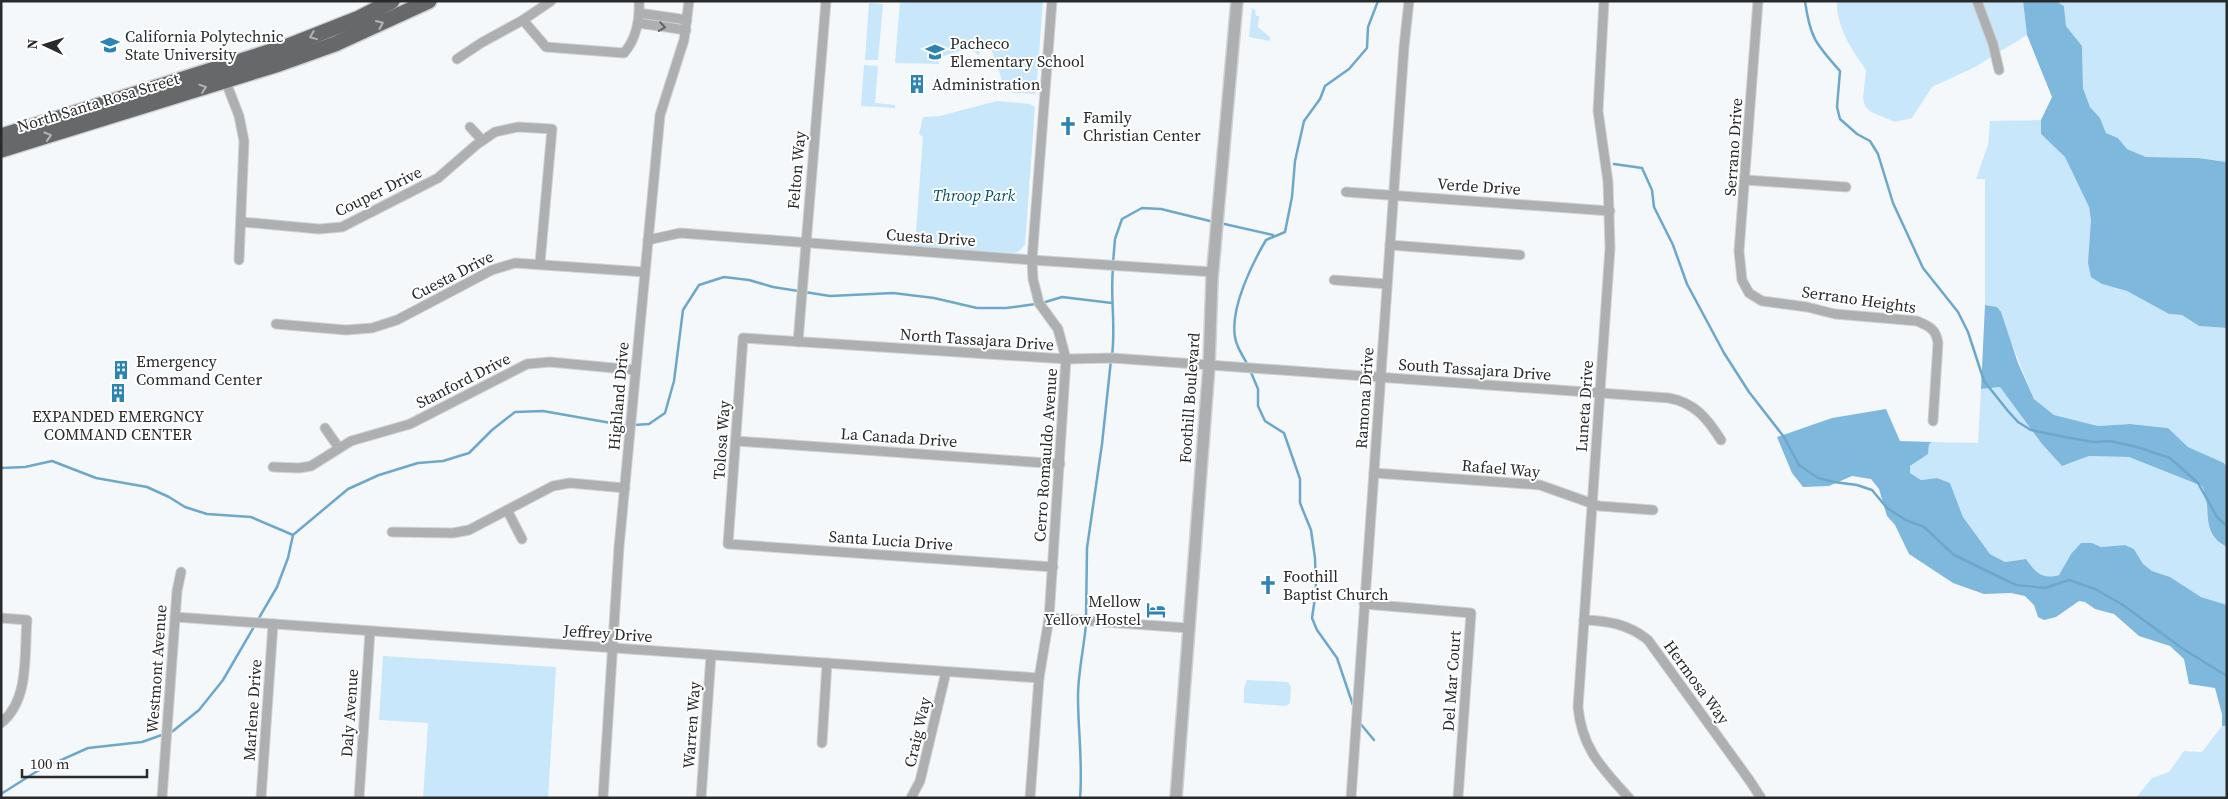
<svg xmlns="http://www.w3.org/2000/svg" width="2228" height="799" font-family="'Source Serif 4',serif">
<style>
.green{fill:#c8e7fb}
.forest{fill:#7eb8dc}
.lines{fill:none;stroke-linecap:round;stroke-linejoin:round}
.stream{stroke:#6da7ca;stroke-width:2.5}
.minor-casing{stroke:#cfd3d5;stroke-width:11}
.tertiary-casing{stroke:#cfd3d5;stroke-width:14}
.trunk-casing{stroke:#cfd3d5;stroke-width:18}
.minor{stroke:#aeafb0;stroke-width:9}
.tertiary{stroke:#aeafb0;stroke-width:11}
.trunk{stroke:#66686a;stroke-width:15}
.oneway{stroke:#b2b4b4}
.oneway2{stroke:#656667}
.labels{text-anchor:middle;stroke-width:4;stroke-linejoin:round;paint-order:stroke}
.poi-label{font-size:16px;fill:#292a2b;stroke:#fff;text-anchor:start}
.street-label{font-size:16px;fill:#292a2b;stroke:#fff}
.park-label{font-size:16px;font-style:italic;fill:#004d70;stroke:#fff}
</style>
<rect width="100%" height="100%" fill="#f4f8fa"/>
<g class="green">
<path d="M900 1H1043L1036 94 1006 92 992 51 981 41 979 56C970 43 951 55 938 58L939 64 895 63Z"/>
<path d="M1837 1H2023L2027 35 1975 67 1932 87 1912 118 1895 122 1871 112 1865 106 1863 98 1866 70C1852 50 1836 27 1837 1Z"/>
<path d="M2056 1H2227V162L2198 158 2146 157 2127 149 2118 138 2106 133 2100 118 2090 107 2083 87 2082 46 2066 26 2064 6Z"/>
<path d="M869 3 883 4 878 60H865Z"/>
<path d="M1252 8 1255 10 1256 16H1259L1258 27 1270 37V41L1249 37Z"/>
<path d="M864 65 878 66 875 103 895 105V108L861 106Z"/>
<path d="M997 101 1030 104 1035 107 1025 245 1018 252 1012 253 915 246 923 137 919 134 923 117 940 116Z"/>
<path d="M2041 120V134L2065 157 2089 207 2102 284 2127 291 2169 314 2182 315 2199 326 2227 328V468L2224 463 2188 447 2168 428 2130 424 2098 426 2054 415 2034 399 1997 307 1985 305V179H1976L1988 145 1990 121Z"/>
<path d="M2000 387 2042 444 2062 466 2089 456 2129 457 2202 486C2203 490 2206 494 2207 497 2213 519 2199 532 2227 547V605L2201 597 2170 577 2152 571 2143 564 2134 549 2125 545 2101 547 2092 543 2071 554 2059 575C2042 580 2035 572 2025 559L2005 562 1990 554 1963 517 1950 483 1937 478 1921 480 1910 473V466L1928 454 1929 444 1932 442 1978 443 1981 389Z"/>
<path d="M383 656 556 667 548 798H423L428 723 379 720Z"/>
<path d="M1247 680 1288 682 1291 687 1290 703 1286 706 1244 703V688Z"/>
<path d="M2222 726H2227V798H2136L2152 778 2169 772 2184 751 2202 752Z"/>
</g>
<g class="forest">
<path d="M2023 1H2056L2064 6 2066 26 2082 46 2083 88 2090 107 2100 118 2106 133 2118 138 2127 149 2146 157 2198 158 2227 162V328L2199 326 2182 315 2169 314 2127 291 2102 284 2091 277 2088 263 2091 220 2089 207 2065 157 2041 134V120L2052 97 2027 35Z"/>
<path d="M1985 305 1997 307 2001 312 2018 363 2034 399 2054 415 2098 426 2130 424 2168 428 2188 447 2224 463 2227 468V547C2198 532 2214 510 2202 486L2129 457 2089 456 2062 466 2042 444 2000 387 1981 389Z"/>
<path d="M1886 409 1900 441 1932 442 1929 444 1928 454 1910 466V473L1921 480 1937 478 1950 483 1963 517 1990 554 2005 562 2026 559C2035 572 2042 580 2059 575L2071 554 2081 543H2092L2101 547 2125 545 2134 549 2143 564 2152 571 2170 577 2201 597 2227 605V726H2222V714L2215 688 2189 684 2184 659 2170 646 2139 636 2114 614 2095 609 2085 602 2079 601 2056 617 2044 620 2038 617 2034 605 2025 596 2011 593 1984 594 1953 583 1909 554 1895 525 1887 516 1879 489 1871 479 1852 476 1829 486 1803 487 1792 473 1777 437 1832 418Z"/>
</g>
<g class="lines">
<g class="stream">
<path d="M1805 1C1810 38 1816 44 1840 71L1837 107 1840 119 1857 134 1870 141 1878 154 1893 203 1923 268 1958 312 1968 332 1984 381 2008 411 2018 422 2031 430 2070 438 2094 442 2110 441 2137 447 2170 458 2198 483 2217 517 2227 526"/>
<path d="M1614 164 1642 168 1652 190 1654 207 1673 245 1687 284 1724 353 1749 392 1784 437 1799 465 1818 478 1834 482 1857 485 1872 490 1887 508 1906 520 1924 527 1954 555 2016 585 2045 588 2069 580 2095 589 2123 605 2183 649 2227 676"/>
<path d="M1220 223 1273 235"/>
<path d="M1113 263 1115 239 1122 219 1142 208 1161 209 1214 222"/>
<path d="M1042 303 1062 297 1112 303"/>
<path d="M1112 355C1116 326 1110 298 1113 268"/>
<path d="M1248 365C1243 357 1236 346 1235 337 1230 308 1252 264 1266 240L1285 232 1292 197 1295 161 1304 121 1320 99 1325 86 1349 69 1367 48 1368 27 1378 1"/>
<path d="M1250 370 1258 389V406L1265 421 1284 433 1300 479V503L1311 530 1315 558 1316 591 1312 618 1317 630 1337 658 1354 708"/>
<path d="M634 425 649 424 665 413 674 381 683 310 699 285 724 277 749 280 773 287 830 296 893 293 934 298 977 308H1006L1036 304"/>
<path d="M1 468 25 467 52 461 96 478 147 487 169 497 185 507 207 514 251 517 293 535"/>
<path d="M1086 618 1087 548 1102 444 1111 360"/>
<path d="M1359 722 1374 740"/>
<path d="M1 794 39 770 88 748 142 742 173 731 199 710 223 680 277 587 288 558 293 535 348 489 379 475 418 463 443 461 469 453 492 430 515 412 543 411 628 426"/>
<path d="M1080 798C1083 763 1078 731 1078 697 1078 672 1084 648 1086 624"/>
</g>
<g class="minor-casing">
<g id="minor">
<path d="M551 1 523 20 546 47 624 53C636 39 640 19 639 1"/>
<path d="M1604 1 1598 111 1608 182 1610 248 1578 707C1582 749 1602 768 1629 798"/>
<path d="M1758 1 1739 251 1742 280 1749 293 1762 301 1807 307 1835 314 1917 321C1929 326 1936 329 1938 343L1933 421"/>
<path d="M1977 1 1993 44 1999 70"/>
<path d="M639 13 687 20"/>
<path d="M638 23 686 30"/>
<path d="M457 59 481 43 523 20"/>
<path d="M224 77 239 116 244 141 239 260"/>
<path d="M470 127 482 140"/>
<path d="M1746 180 1846 187"/>
<path d="M1346 192 1610 211"/>
<path d="M242 222 319 229 342 227 438 178 476 145 495 132 518 127 552 129 540 263"/>
<path d="M648 240 680 233 1032 260 1213 272"/>
<path d="M1390 245 1520 255"/>
<path d="M1334 280 1387 284"/>
<path d="M276 324 346 330 372 328 397 320 492 270 515 263 644 272"/>
<path d="M798 342 826 1"/>
<path d="M325 428 339 448"/>
<path d="M736 441 1060 464"/>
<path d="M273 467 299 468 311 466 351 441 410 424 527 364 550 362 635 370"/>
<path d="M1374 473 1540 485 1599 506 1653 510"/>
<path d="M507 510 522 539"/>
<path d="M392 532 453 533 469 530 553 486 570 483 625 488"/>
<path d="M1053 567 728 544 743 338 1066 359 1112 358 1669 398C1695 403 1707 418 1721 440"/>
<path d="M1364 604 1471 613 1458 798"/>
<path d="M175 617 1039 678"/>
<path d="M1 618 27 620C24 654 30 700 1 723"/>
<path d="M1049 618 1188 628"/>
<path d="M1584 620C1609 621 1628 624 1648 640L1750 781 1761 798"/>
<path d="M822 743 827 663"/>
<path d="M162 798 177 591 181 572"/>
<path d="M261 798 273 624"/>
<path d="M359 798 370 631"/>
<path d="M603 798 619 547 660 115 684 40 689 1"/>
<path d="M701 798 711 655"/>
<path d="M911 798 920 781 946 672"/>
<path d="M1030 798 1039 678 1049 618 1066 359 1058 329 1039 303 1033 279 1032 260 1052 1"/>
<path d="M1351 798 1404 47 1409 1"/>
</g>
</g>
<g class="tertiary-casing">
<path id="tertiary" d="M1176 798 1209 366 1212 279 1237 1"/>
</g>
<g class="trunk-casing">
<g id="trunk">
<path d="M1 136 288 46 359 18 392 1"/>
<path d="M1 150 279 64 335 44 429 1"/>
</g>
</g>
<use href="#minor" class="minor"/>
<use href="#tertiary" class="tertiary"/>
<use href="#trunk" class="trunk"/>
</g>
<defs><path id="oneway-chevron" d="M-2-3.5L2.5 0L-2 3.5" fill="none" stroke-width="1.6" stroke-linecap="round" stroke-linejoin="round" transform="scale(1.25)"/></defs>
<g class="oneway">
<use href="#oneway-chevron" transform="translate(380 24) rotate(-24)"/>
<use href="#oneway-chevron" transform="translate(313 36) rotate(158)"/>
<use href="#oneway-chevron" transform="translate(203 88) rotate(-19)"/>
<use href="#oneway-chevron" transform="translate(48 136) rotate(-17)"/>
</g>
<use class="oneway2" href="#oneway-chevron" transform="translate(662 27) rotate(9)"/>
<defs>
<g id="university-bare" transform="scale(1.5)"><path d="M0-5L7-2L0 1L-7-2ZM-4 1L0 2.5L4 1V4Q0 6-4 4Z" fill="#2c84b3" stroke="#fff" stroke-width="2.5" paint-order="stroke"/></g>
<g id="school-bare" transform="scale(1.5)"><path d="M0-5L7-2L0 1L-7-2ZM-4 1L0 2.5L4 1V4Q0 6-4 4Z" fill="#2c84b3" stroke="#fff" stroke-width="2.5" paint-order="stroke"/></g>
<g id="building-bare" transform="scale(1.5)"><path d="M-4-6H4V6H1V3H-1V6H-4ZM-2.5-4.3h1.7v1.8h-1.7ZM.8-4.3h1.7v1.8H.8ZM-2.5-1h1.7V.8h-1.7ZM.8-1h1.7V.8H.8Z" fill="#2c84b3" stroke="#fff" stroke-width="2.5" paint-order="stroke"/></g>
<g id="church-bare" transform="scale(1.5)"><path d="M-1.2-6h2.4v3.5h3.3v2.4h-3.3V6h-2.4V-.1h-3.3v-2.4h3.3Z" fill="#2c84b3" stroke="#fff" stroke-width="2.5" paint-order="stroke"/></g>
<g id="hotel-bare" transform="scale(1.5)"><path d="M-6-4.5h1.5V1H6V5H4.5V3h-9V5H-6ZM-4 0a1.8 1.8 0 1 1 3.6 0ZM.5 0V-2.5h3Q6-2.5 6 0Z" fill="#2c84b3" stroke="#fff" stroke-width="2.5" paint-order="stroke"/></g>
</defs>
<g fill-rule="evenodd">
<use href="#university-bare" x="110" y="45"/>
<use href="#school-bare" x="935" y="52"/>
<use href="#building-bare" x="917" y="84"/>
<use href="#church-bare" x="1068" y="126"/>
<use href="#building-bare" x="121" y="370"/>
<use href="#building-bare" x="118" y="393"/>
<use href="#church-bare" x="1268" y="585"/>
<use href="#hotel-bare" x="1156" y="610"/>
</g>
<g class="labels">
<g class="poi-label">
<text x="125" y="42">California Polytechnic<tspan x="125" dy="18">State University</tspan></text>
<text x="950" y="49">Pacheco<tspan x="950" dy="18">Elementary School</tspan></text>
<text x="932" y="90">Administration</text>
<text x="1083" y="123">Family<tspan x="1083" dy="18">Christian Center</tspan></text>
<text x="136" y="367">Emergency<tspan x="136" dy="18">Command Center</tspan></text>
<text x="118" y="422" text-anchor="middle">EXPANDED EMERGNCY<tspan x="118" dy="18">COMMAND CENTER</tspan></text>
<text x="1283" y="582">Foothill<tspan x="1283" dy="18">Baptist Church</tspan></text>
<text x="1141" y="607" text-anchor="end">Mellow<tspan x="1141" dy="18">Yellow Hostel</tspan></text>
</g>
<g class="street-label">
<text transform="translate(98 102) rotate(-17)" y="6">North Santa Rosa Street</text>
<text transform="translate(1733 147) rotate(-86)" y="6">Serrano Drive</text>
<text transform="translate(796 170) rotate(-85)" y="6">Felton Way</text>
<text transform="translate(1479 186) rotate(4)" y="6">Verde Drive</text>
<text transform="translate(378 191) rotate(-26)" y="6">Couper Drive</text>
<text transform="translate(931 237) rotate(4)" y="6">Cuesta Drive</text>
<text transform="translate(452 275) rotate(-27)" y="6">Cuesta Drive</text>
<text transform="translate(1859 299) rotate(8)" y="6">Serrano Heights</text>
<text transform="translate(977 339) rotate(4)" y="6">North Tassajara Drive</text>
<text transform="translate(1475 369) rotate(4)" y="6">South Tassajara Drive</text>
<text transform="translate(463 380) rotate(-27)" y="6">Stanford Drive</text>
<text transform="translate(618 396) rotate(-85)" y="6">Highland Drive</text>
<text transform="translate(1189 398) rotate(-86)" y="6">Foothill Boulevard</text>
<text transform="translate(1364 398) rotate(-86)" y="6">Ramona Drive</text>
<text transform="translate(1584 406) rotate(-86)" y="6">Luneta Drive</text>
<text transform="translate(899 437) rotate(4)" y="6">La Canada Drive</text>
<text transform="translate(721 440) rotate(-86)" y="6">Tolosa Way</text>
<text transform="translate(1045 455) rotate(-86)" y="6">Cerro Romauldo Avenue</text>
<text transform="translate(1501 468) rotate(5)" y="6">Rafael Way</text>
<text transform="translate(891 540) rotate(4)" y="6">Santa Lucia Drive</text>
<text transform="translate(608 633) rotate(4)" y="6">Jeffrey Drive</text>
<text transform="translate(156 669) rotate(-86)" y="6">Westmont Avenue</text>
<text transform="translate(1451 681) rotate(-86)" y="6">Del Mar Court</text>
<text transform="translate(1697 682) rotate(54)" y="6">Hermosa Way</text>
<text transform="translate(252 710) rotate(-86)" y="6">Marlene Drive</text>
<text transform="translate(349 713) rotate(-86)" y="6">Daly Avenue</text>
<text transform="translate(691 725) rotate(-86)" y="6">Warren Way</text>
<text transform="translate(917 732) rotate(-77)" y="6">Craig Way</text>
</g>
<g class="park-label">
<text x="974" y="201">Throop Park</text>
</g>
</g>
<rect width="2228" height="799" fill="none" stroke="#292a2b" stroke-width="5"/>
<g transform="translate(45 45) rotate(274)" stroke="#ffffff" stroke-width="4" paint-order="stroke">
<path d="M0-4L9 19L0 12L-9 19Z" fill="#292a2b"/>
<text y="-8" font-size="14" font-weight="bold" text-anchor="middle" fill="#292a2b">N</text>
</g>
<path d="M22 769v8h125v-8" fill="none" stroke="#292a2b" stroke-width="2.5"/>
<text x="30" y="769" font-size="15" fill="#292a2b" stroke="#ffffff" stroke-width="4" paint-order="stroke">100 m</text>
</svg>
